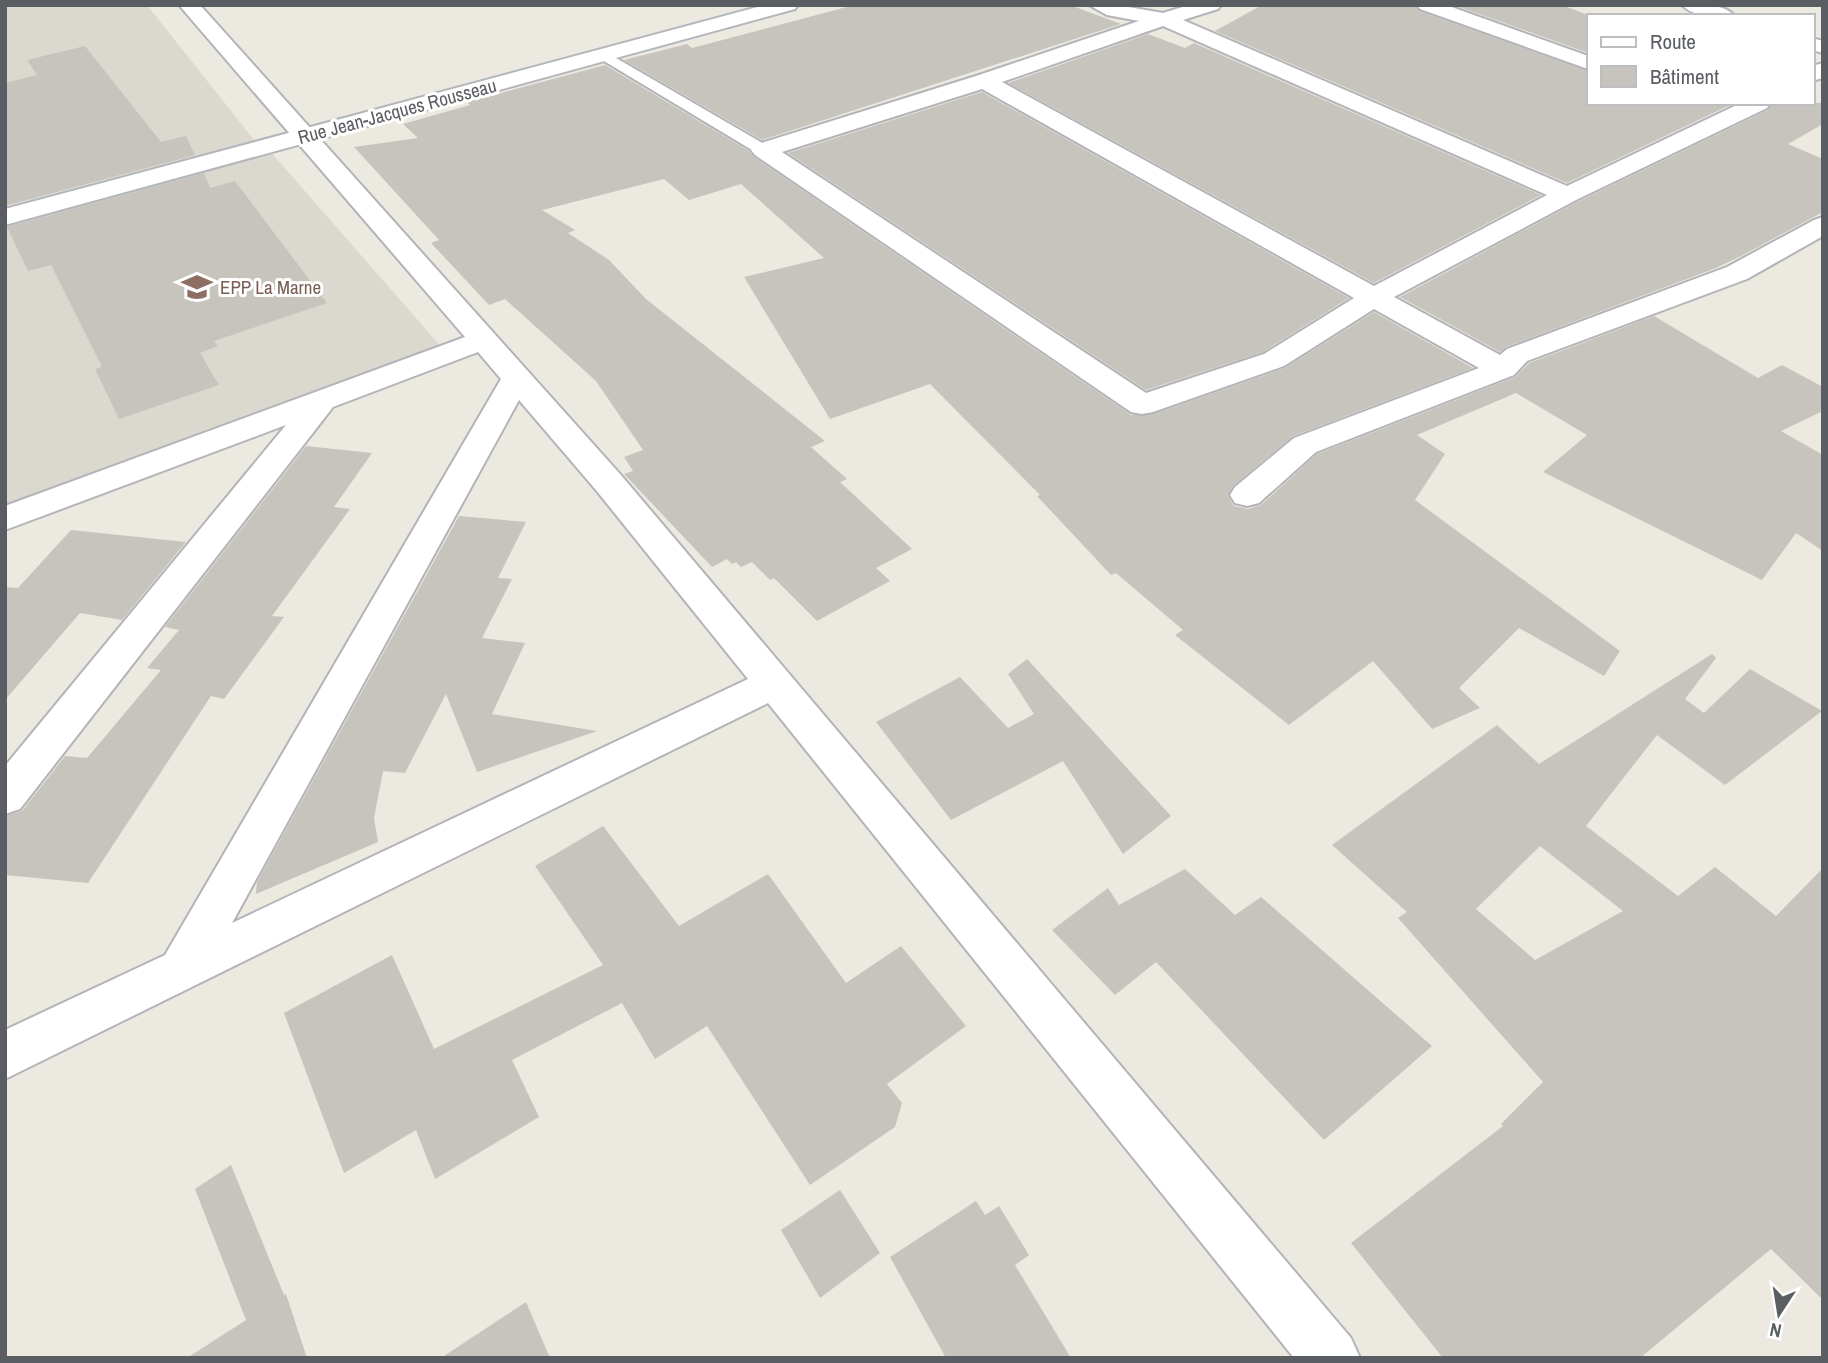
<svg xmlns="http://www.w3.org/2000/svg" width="1828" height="1363" font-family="'Archivo Narrow',sans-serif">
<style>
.education{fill:#dbd8d0}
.building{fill:#c7c4be;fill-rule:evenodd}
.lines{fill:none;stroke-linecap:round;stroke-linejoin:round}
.lane-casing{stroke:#b2b4b8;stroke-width:4}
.street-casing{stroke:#b2b4b8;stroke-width:4}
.secondary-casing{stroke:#b3b6bb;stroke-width:4}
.lane{fill:#fff;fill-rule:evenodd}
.street{fill:#fff;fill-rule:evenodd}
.secondary{fill:#fff;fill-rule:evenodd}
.labels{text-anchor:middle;stroke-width:6;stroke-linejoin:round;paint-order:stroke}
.far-street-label{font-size:19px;fill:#5a5d61;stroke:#fff}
.far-education-label{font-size:19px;fill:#785e54;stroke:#fff;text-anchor:start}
</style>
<rect width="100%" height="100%" fill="#ece9e1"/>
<g class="education">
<path d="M5 5H147L254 140 5 206Z"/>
<path d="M269 150 444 350 5 511V224Z"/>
</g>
<g class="building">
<path d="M854 5H1070L1121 24 762 140 624 60 687 44 692 48Z"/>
<path d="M1262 5H1415L1419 11 1588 71V103H1734L1567 183 1215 31Z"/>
<path d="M1454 5H1562L1588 15V53Z"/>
<path d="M1148 34 1185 48 1194 43 1541 195 1374 283 1008 83Z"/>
<path d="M85 46 161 142 186 136 195 155 5 206V83L37 75 27 60Z"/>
<path d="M605 65 749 151 754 157 1131 415 1154 414 1285 368 1374 312 1473 368 1293 436 1233 486 1228 496 1234 506 1248 509 1261 505 1317 454 1515 377 1529 363 1654 316 1758 378 1782 365 1823 387V411L1781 431 1823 455V551L1796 533 1762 580 1543 472 1587 435 1516 393 1417 435 1445 454 1415 500 1620 651 1604 676 1519 628 1459 688 1480 708 1432 729 1373 661 1289 725 1175 635 1183 630 1116 573 1111 575 1037 496 1040 495 930 384 830 419 744 277 824 258 741 184 689 200 664 179 542 210 575 230 568 233 609 260 646 299 825 441 811 447 847 479 840 482 912 549 876 568 890 581 817 621 774 578 770 580 752 562 741 567 736 562 732 564 727 559 712 567 624 474 633 471 624 457 643 450 596 381 505 299 489 305 431 243 439 240 354 147 418 138 403 124 470 105 467 102Z"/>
<path d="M982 92 1349 298 1263 352 1146 390 788 153Z"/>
<path d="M1772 103H1823V124L1788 144 1823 159V212L1743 255 1716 268 1506 347 1500 352 1400 297 1577 202 1768 110Z"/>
<path d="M204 173 210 188 235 181 327 303 214 341 218 346 200 353 219 385 119 419 95 369 102 367 51 265 28 271 7 227Z"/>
<path d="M306 446 372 453 334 507 350 509 272 616 284 617 224 699 211 696 88 883 5 875V816L22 811 65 756 87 758 161 670 147 668 179 630 165 627Z"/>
<path d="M459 516 526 522 498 578 512 579 482 638 525 643 492 714 597 731 477 772 446 694 405 773 383 771 374 818 378 842 256 894 257 882Z"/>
<path d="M71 530 186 542 122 620 80 613 5 700V587L18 588Z"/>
<path d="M1712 654 1716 658 1685 699 1704 713 1750 669 1822 711 1725 785 1657 735 1586 826 1678 896 1715 867 1776 916 1823 868V1300L1771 1249 1640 1358H1443L1351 1243 1503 1126 1501 1124 1543 1082 1398 918 1407 912 1332 845 1497 725 1539 764ZM1540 846 1623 911 1535 960 1476 909Z"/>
<path d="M1027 659 1171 816 1123 854 1063 761 951 820 876 722 960 677 1008 728 1034 714 1008 674Z"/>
<path d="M603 826 679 926 768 874 846 983 901 946 966 1026 887 1084 902 1103 895 1127 810 1185 707 1026 655 1059 622 1003 512 1060 539 1117 435 1179 416 1130 344 1173 284 1013 392 955 434 1049 603 965 535 866Z"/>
<path d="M1185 869 1235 915 1261 897 1432 1046 1324 1140 1156 962 1115 995 1052 930 1108 888 1119 905Z"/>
<path d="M231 1165 284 1295 286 1294 307 1358H187L246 1320 195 1189Z"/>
<path d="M840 1190 880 1253 820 1298 781 1230Z"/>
<path d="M976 1201 985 1215 999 1206 1029 1255 1015 1265 1071 1358H946L890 1257Z"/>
<path d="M526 1302 550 1358H441Z"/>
</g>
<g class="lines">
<g class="lane-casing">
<path id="lane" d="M604 51 769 147 771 150 763 155 757 153 599 58 597 55Z"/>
</g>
<g class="street-casing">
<g id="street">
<path d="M179 5H200L620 474 1351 1338 1360 1358H1294L768 703 5 1079V1030L165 955 501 379 478 352 333 407 20 809 5 814V766L286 425 5 530V506L465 337ZM519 400 596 490 748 679 232 923Z"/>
<path d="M1089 5H1117L1163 13 1189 5H1221L1218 9 1183 20 1567 186 1741 103H1770L1767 108 1576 200 1394 297 1500 355 1507 349 1727 267 1814 220 1823 217V236L1747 279 1527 361 1514 375 1316 452 1259 503 1247 506 1235 503 1230 495 1235 487 1294 438 1479 368 1374 309 1284 366 1153 412 1142 414 1131 412 755 155 751 150 755 145 976 76 1139 21 1107 15ZM1163 26 1547 195 1374 286 1002 82ZM982 89 1354 298 1264 354 1146 393 782 152Z"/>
<path d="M1417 5H1446L1588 56V69L1420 9Z"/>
<path d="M1823 63V78L1812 81V66Z"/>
</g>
</g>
<g class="secondary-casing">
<g id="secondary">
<path d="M765 5H798L795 9 5 225V209Z"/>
<path d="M1682 5C1699 5 1722 2 1735 16 1718 16 1695 19 1682 5Z"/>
<path d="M1812 38 1823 41V53L1812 50Z"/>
</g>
</g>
<use href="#lane" class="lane"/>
<use href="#street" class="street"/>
<use href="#secondary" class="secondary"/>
</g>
<defs>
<g id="school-bare" transform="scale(2.415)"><path d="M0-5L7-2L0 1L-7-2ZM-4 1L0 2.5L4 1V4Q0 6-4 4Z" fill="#8d6e63" stroke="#fff" stroke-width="2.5" paint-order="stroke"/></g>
</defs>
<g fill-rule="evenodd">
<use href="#school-bare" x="197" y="287"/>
</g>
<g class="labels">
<g class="far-street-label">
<text transform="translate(397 111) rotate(-15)" y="7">Rue Jean-Jacques Rousseau</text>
</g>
<g class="far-education-label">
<text x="220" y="294">EPP La Marne</text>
</g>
</g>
<rect width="1828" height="1363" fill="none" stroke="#5a5d61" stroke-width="14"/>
<rect x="1587" y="14" width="228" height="91" fill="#ffffff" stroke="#bdbec0" stroke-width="2"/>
<rect x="1601" y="37" width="35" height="10" fill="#ffffff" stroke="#bdbec0" stroke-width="2"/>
<text x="1650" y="49" font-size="21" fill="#5a5d61">Route</text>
<rect x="1601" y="66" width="35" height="21" fill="#c7c4be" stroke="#bdbec0" stroke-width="2"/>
<text x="1650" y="84" font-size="21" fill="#5a5d61">Bâtiment</text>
<g transform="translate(1779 1314) rotate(192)" stroke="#ffffff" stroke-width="5" paint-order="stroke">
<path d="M0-5L12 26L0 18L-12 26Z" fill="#5a5d61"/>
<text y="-10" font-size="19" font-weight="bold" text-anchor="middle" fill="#5a5d61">N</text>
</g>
</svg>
